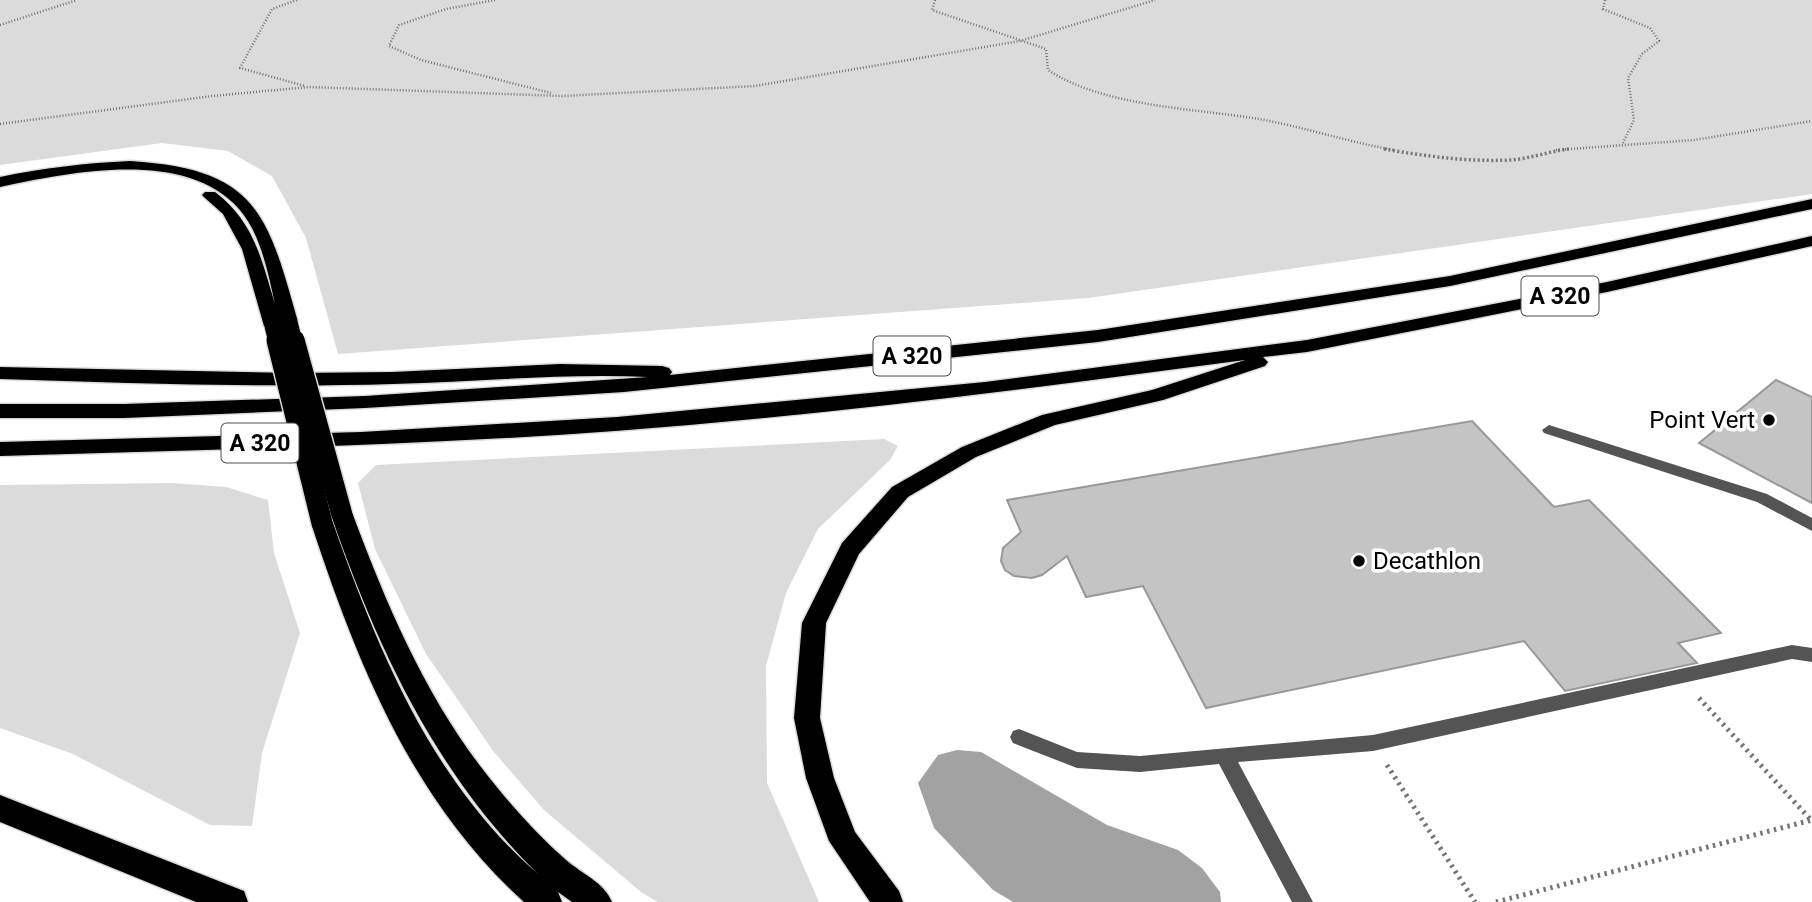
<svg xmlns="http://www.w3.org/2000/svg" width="1812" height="902" font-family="Roboto,sans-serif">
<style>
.green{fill:#dbdbdb}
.water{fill:#a2a2a2}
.building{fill:#c4c4c4;stroke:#989898;stroke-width:2}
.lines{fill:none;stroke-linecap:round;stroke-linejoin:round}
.motorway-casing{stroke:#dbdbdb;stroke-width:3}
.path-far2{stroke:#767676;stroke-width:2.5;stroke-dasharray:1 2;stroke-linecap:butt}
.path-far1{stroke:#767676;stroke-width:3.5;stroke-dasharray:2 2.5;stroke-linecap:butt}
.path{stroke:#767676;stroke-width:5;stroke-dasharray:2.5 4.5;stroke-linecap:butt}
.service{fill:#545454;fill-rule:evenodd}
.motorway{fill:#000;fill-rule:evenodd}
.motorway-bridge-far1-casing{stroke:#dbdbdb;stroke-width:19;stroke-linecap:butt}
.motorway-bridge-casing{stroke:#dbdbdb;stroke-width:24;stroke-linecap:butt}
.motorway-bridge-far1{stroke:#000;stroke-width:17}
.motorway-bridge{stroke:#000;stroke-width:21}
.poi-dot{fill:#000;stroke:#fff;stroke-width:2.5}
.labels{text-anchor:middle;stroke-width:7;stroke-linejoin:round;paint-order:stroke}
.shield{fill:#fff;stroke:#4c4c4c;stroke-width:2}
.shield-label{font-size:23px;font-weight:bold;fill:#000}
.poi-label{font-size:24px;fill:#000;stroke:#fff;text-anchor:end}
</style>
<rect width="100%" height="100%" fill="#fff"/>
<g class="green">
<path d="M0 0H1812V194L1088 298 338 354 306 238 272 176 228 151 162 143 0 165Z"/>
<path d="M884 439 898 446 890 460 818 529 786 593 766 666 767 783 819 902H658L641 892 544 810 494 752 426 654 375 549 358 483 376 465Z"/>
<path d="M172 483 226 487 268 500 274 553 300 633 262 753 252 826 210 825 73 754 0 728V485Z"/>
</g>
<path class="water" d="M957 750 981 752 1107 825 1178 850 1202 868 1220 892 1221 902H1013L993 890 934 828 918 783 938 755Z"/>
<g class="building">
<path d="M1776 380 1812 397V503L1699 443Z"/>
<path d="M1472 421 1554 507 1589 500 1721 633 1678 643 1697 663 1565 691 1524 641 1206 708 1143 586 1086 597 1067 556 1042 575 1032 578 1014 576 1005 570 1001 561 1003 548 1021 532 1007 500Z"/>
</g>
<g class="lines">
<g class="motorway-casing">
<g id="motorway">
<path d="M130 161C256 169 267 211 298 322L295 326 289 327 282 325 279 330 273 331 264 326 242 249 223 214 205 198 202 195 205 192H215C254 222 261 258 275 304 268 273 261 234 239 209 186 148 70 172 0 187V177C43 168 86 163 130 161Z"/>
<path d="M1812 199V209L1450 286 1098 342 624 392 365 408 124 418H0V404H124L365 396 648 377C563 373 478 382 393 384 262 388 131 383 0 379V367L294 373 392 372 560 364 662 366 669 368 672 372 670 375 1098 330 1450 276Z"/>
<path d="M1812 236V246L1607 292 1307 352 1263 357 1268 362 1265 366 1163 400 1055 425 976 457 908 497 859 554 826 623 820 718 834 778 855 832 899 891 903 902H870L829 841 806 778 794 718 802 623 842 543 892 487 962 447 1042 415 1152 390 1245 360C1035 388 825 415 615 431 410 446 205 450 0 456V442L361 432 617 417 985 382 1307 340 1607 282Z"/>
<path d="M342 507 350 509 353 515C390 614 431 709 500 791 520 815 542 839 566 860 582 874 604 882 612 902H572L558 892 562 902H524C412 801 357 663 311 523L314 517 322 515 330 517 333 523C379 653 432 782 538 874 436 774 377 648 331 515L334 509Z"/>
<path d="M0 795 244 891 248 902H196L0 822Z"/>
</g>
</g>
<g class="path-far2">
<path d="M297 0 272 9 240 68 305 86"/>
<path d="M495 0 446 9 399 25 389 46 421 60 551 93"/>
<path d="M935 0 932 10 1046 49 1048 70C1105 107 1192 108 1259 119 1304 127 1348 142 1394 150"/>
<path d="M1605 0 1603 9 1650 28 1659 41 1642 54 1628 78 1634 120 1622 145"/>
<path d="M0 25 77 0"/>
<path d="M0 124 212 96 309 87 562 96 755 86 1020 41 1155 0"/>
<path d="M1556 150 1694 140 1812 121"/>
</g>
<path class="path-far1" d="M1384 149C1425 156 1467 162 1510 160 1529 159 1550 151 1569 149"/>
<g class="path">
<path d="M1699 698 1811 820"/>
<path d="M1387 765 1475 902"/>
<path d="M1496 902 1812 820"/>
</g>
<g class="service">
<path d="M1549 425 1767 494 1812 518V531L1757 502 1544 433 1542 430Z"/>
<path d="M1792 645 1812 648V662L1792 659 1373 751 1238 762 1313 902H1292L1219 764 1140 772 1077 768 1013 743 1010 737 1013 731 1019 729 1077 752 1140 756 1373 735Z"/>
</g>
<use href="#motorway" class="motorway"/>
<g class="motorway-bridge-far1-casing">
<g id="motorway-bridge-far1">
<path d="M289 322 294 342"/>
<path d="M273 326 277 342"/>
</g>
</g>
<g class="motorway-bridge-casing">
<g id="motorway-bridge">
<path d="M277 340 322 523"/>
<path d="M294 340 342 515"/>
</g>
</g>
<use href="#motorway-bridge-far1" class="motorway-bridge-far1"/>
<use href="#motorway-bridge" class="motorway-bridge"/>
</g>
<g class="poi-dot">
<circle cx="1769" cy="420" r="7"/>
<circle cx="1359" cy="561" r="7"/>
</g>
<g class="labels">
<g class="shield">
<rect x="1521.5" y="276.5" width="77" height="39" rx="5"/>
<rect x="873.5" y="336.5" width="77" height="39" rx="5"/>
<rect x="221.5" y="423.5" width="77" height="39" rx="5"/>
</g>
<g class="shield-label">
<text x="1560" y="304">A 320</text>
<text x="912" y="364">A 320</text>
<text x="260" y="451">A 320</text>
</g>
<g class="poi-label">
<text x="1755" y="428">Point Vert</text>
<text x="1373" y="569" text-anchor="start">Decathlon</text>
</g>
</g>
</svg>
